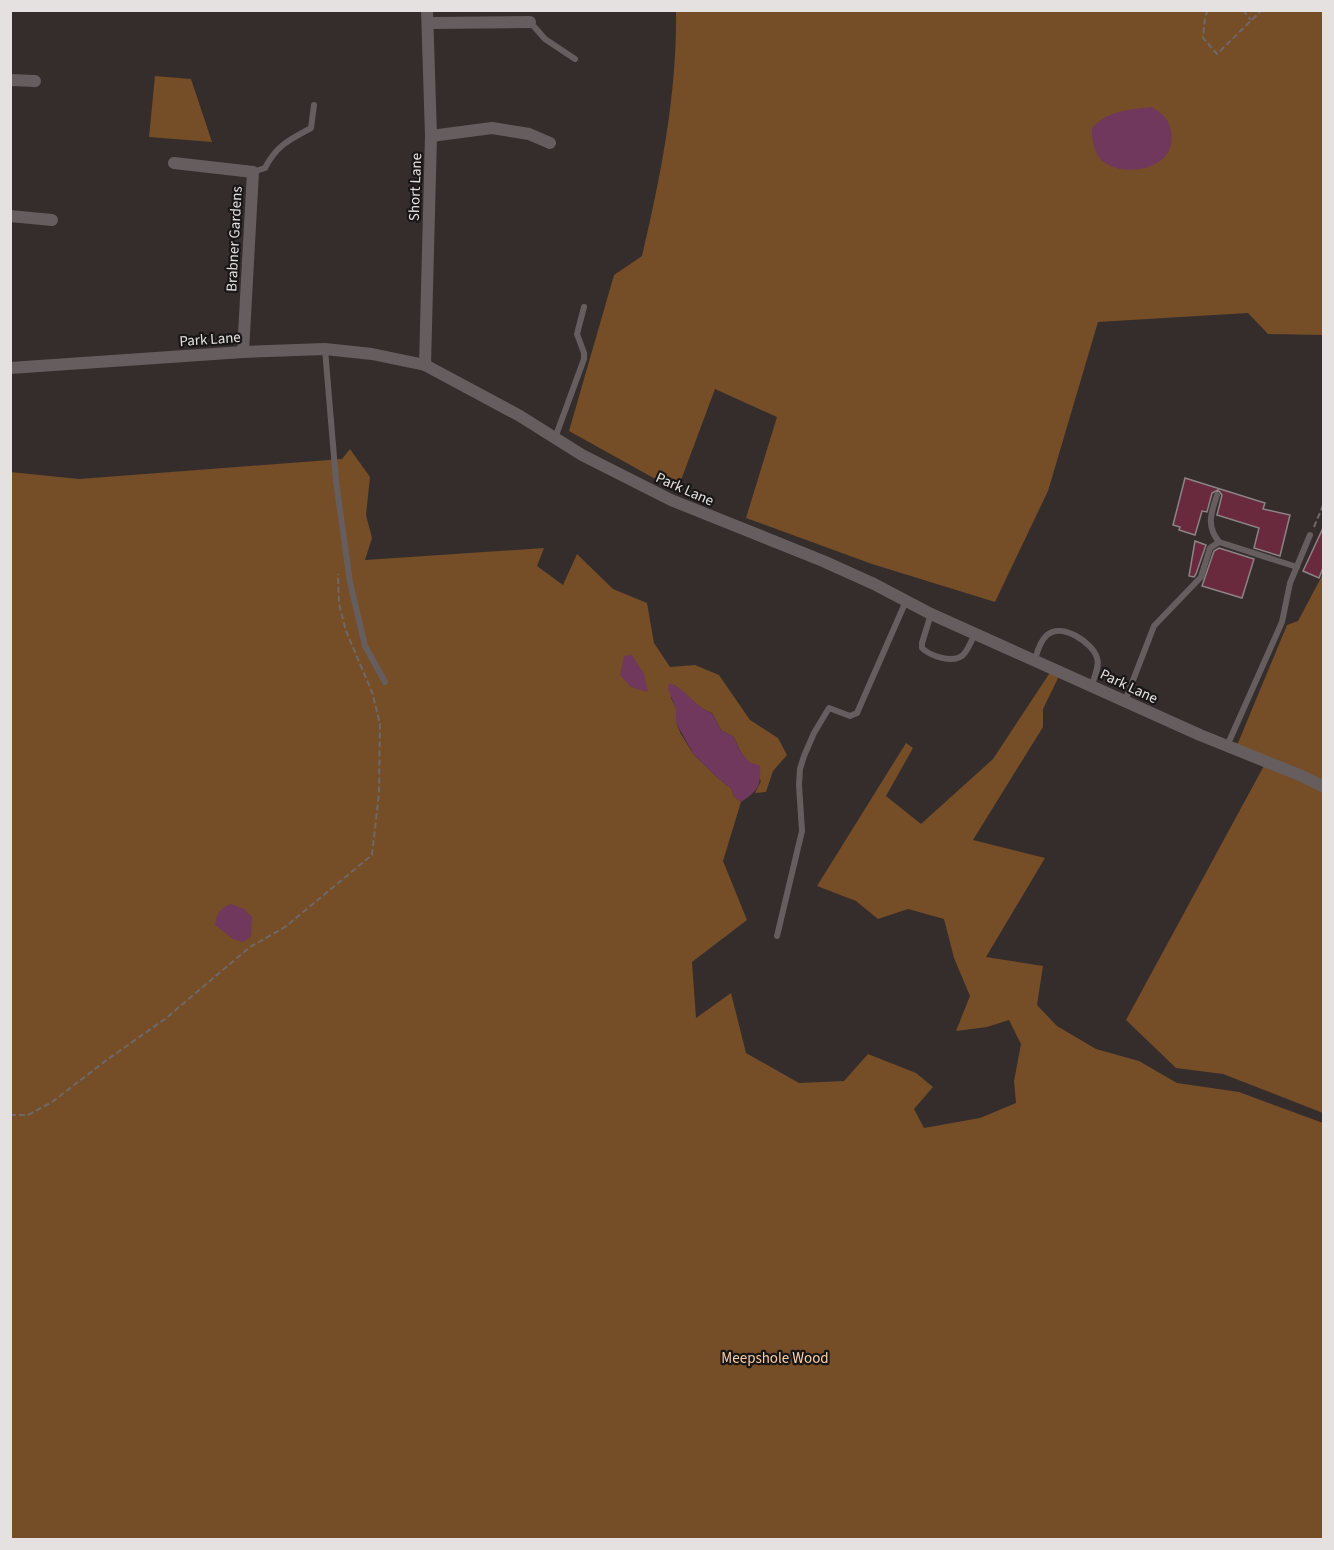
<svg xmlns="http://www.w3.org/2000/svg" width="1334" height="1550" font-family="'Source Sans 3',sans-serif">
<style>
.green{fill:#754d27}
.water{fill:#70385c}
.building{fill:#692a3e;stroke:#8c8385;stroke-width:1.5}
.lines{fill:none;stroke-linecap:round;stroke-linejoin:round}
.path{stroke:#6e6867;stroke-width:2;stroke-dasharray:6 3;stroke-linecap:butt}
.service{stroke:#665e5e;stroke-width:6}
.minor{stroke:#665e5e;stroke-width:12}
.labels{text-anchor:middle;stroke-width:4.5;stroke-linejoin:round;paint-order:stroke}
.street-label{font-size:15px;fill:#e6e1e1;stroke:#191616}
.park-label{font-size:15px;fill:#fccea7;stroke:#191616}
</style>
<rect width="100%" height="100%" fill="#342d2c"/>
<g class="green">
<path d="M676 11H1323V335L1268 334 1248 313 1098 322 1048 491 995 602 872 564 746 518 777 417 715 389 677 491 569 431 614 275 642 256C661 175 677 94 676 11Z"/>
<path d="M155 76 191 79 212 142 149 137Z"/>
<path d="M350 449 370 477 366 515 372 538 365 560 544 548 537 566 563 585 577 554 613 589 647 603 654 643 670 667 695 665 719 675 750 720 778 738 787 755 773 771 766 792 755 793 761 781 739 749 734 737 721 730 712 713C697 708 687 694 674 685L671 698 676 708V723L681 734 694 755 719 779 731 788 734 796 741 802 723 861 747 920 692 962 696 1018 731 993 746 1053 799 1083 844 1081 868 1054 916 1073 933 1087 914 1109 924 1128 980 1118 1016 1103 1014 1081 1021 1044 1009 1020 987 1027 956 1031 970 996 954 958 944 919 908 909 878 919 856 901 817 886 906 743 913 748 886 796 921 824 993 759 1053 668 1061 672 1043 709V727L973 840 1045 858 986 957 1043 966 1037 1005 1057 1026 1096 1049 1139 1061 1177 1083 1239 1092 1323 1123V1539H11L10 472 79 479 342 459Z"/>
<path d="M1323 574V1113L1223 1074 1176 1068 1126 1020 1266 762 1230 742 1238 743 1287 625 1298 621Z"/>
</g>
<g class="water">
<path d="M1152 107C1156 110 1163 114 1166 119 1169 122 1170 127 1171 132 1179 173 1113 180 1098 156 1093 147 1092 138 1092 128 1109 110 1128 110 1152 107Z"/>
<path d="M632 655 644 674 648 692 631 687 620 675 624 656Z"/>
<path d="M669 683C688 690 694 707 712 713L721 730 734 737 739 749 749 762 760 766C761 787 758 791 741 802L734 796 731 788 719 779 694 755 676 723V709L668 689Z"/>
<path d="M231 904 244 909 252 917 251 937 243 942 233 939 215 925C217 913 220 908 231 904Z"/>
</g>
<g class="building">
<path d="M1185 478 1265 503 1263 509 1290 515 1280 556 1254 548 1259 528 1217 515 1222 495 1218 490 1212 493 1207 512 1202 511 1195 535 1179 530 1180 527 1173 525Z"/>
<path d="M1323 528V568L1319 578 1303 571Z"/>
<path d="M1195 541 1206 545 1196 574 1194 577 1189 576Z"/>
<path d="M1219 548 1254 559 1242 598 1202 586 1214 551Z"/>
</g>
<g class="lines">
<g class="path">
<path d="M1208 10 1205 17 1203 38 1217 54 1262 10"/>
<path d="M1243 10 1251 20"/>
<path d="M1314 527 1324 503"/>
<path d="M10 1115H28L52 1102 108 1059 165 1019 250 947 285 927 372 855 379 793 380 724 372 692 346 631 339 604 338 574"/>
</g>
<g class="service">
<path d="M530 22 545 39 575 59"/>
<path d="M253 172 265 168C277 145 289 140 311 128L314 105"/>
<path d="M325 349 336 481 350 582 365 646 385 682"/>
<path d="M555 438 584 359V353L577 334 584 307"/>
<path d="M1217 495C1211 513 1206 526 1219 542"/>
<path d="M931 614 922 643V648C930 656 953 664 963 655 968 650 971 641 975 634"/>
<path d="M1035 660C1037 652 1040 641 1047 635 1062 622 1093 643 1097 658 1100 666 1094 677 1092 685"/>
<path d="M1125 701 1154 626 1201 577 1210 548 1219 542 1297 567"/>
<path d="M1227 746 1282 622 1290 583 1310 535"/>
<path d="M777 936 802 831 799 785 800 769 804 756 814 733 829 708 850 716 857 713 906 601"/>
</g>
<g class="minor">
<path d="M429 23 530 22"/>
<path d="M10 80 35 81"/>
<path d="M431 136 492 128 529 134 550 143"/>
<path d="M174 163 253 172 243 352"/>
<path d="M10 216 52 220"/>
<path d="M425 365 431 136 427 10"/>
<path d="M10 368 243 352 325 349 372 354 425 365 520 416 582 455 671 500 823 561 874 584 931 614 1200 735 1302 776 1324 787"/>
</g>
</g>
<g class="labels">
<g class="street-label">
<text transform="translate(415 187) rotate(-88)" y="5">Short Lane</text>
<text transform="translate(234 239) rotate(-87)" y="5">Brabner Gardens</text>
<text transform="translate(210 339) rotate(-4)" y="5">Park Lane</text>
<text transform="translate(685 489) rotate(24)" y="5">Park Lane</text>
<text transform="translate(1129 686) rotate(25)" y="5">Park Lane</text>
</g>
<g class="park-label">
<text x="775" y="1363">Meepshole Wood</text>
</g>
</g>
<rect width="1334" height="1550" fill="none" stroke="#e6e1e1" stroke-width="24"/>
</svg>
